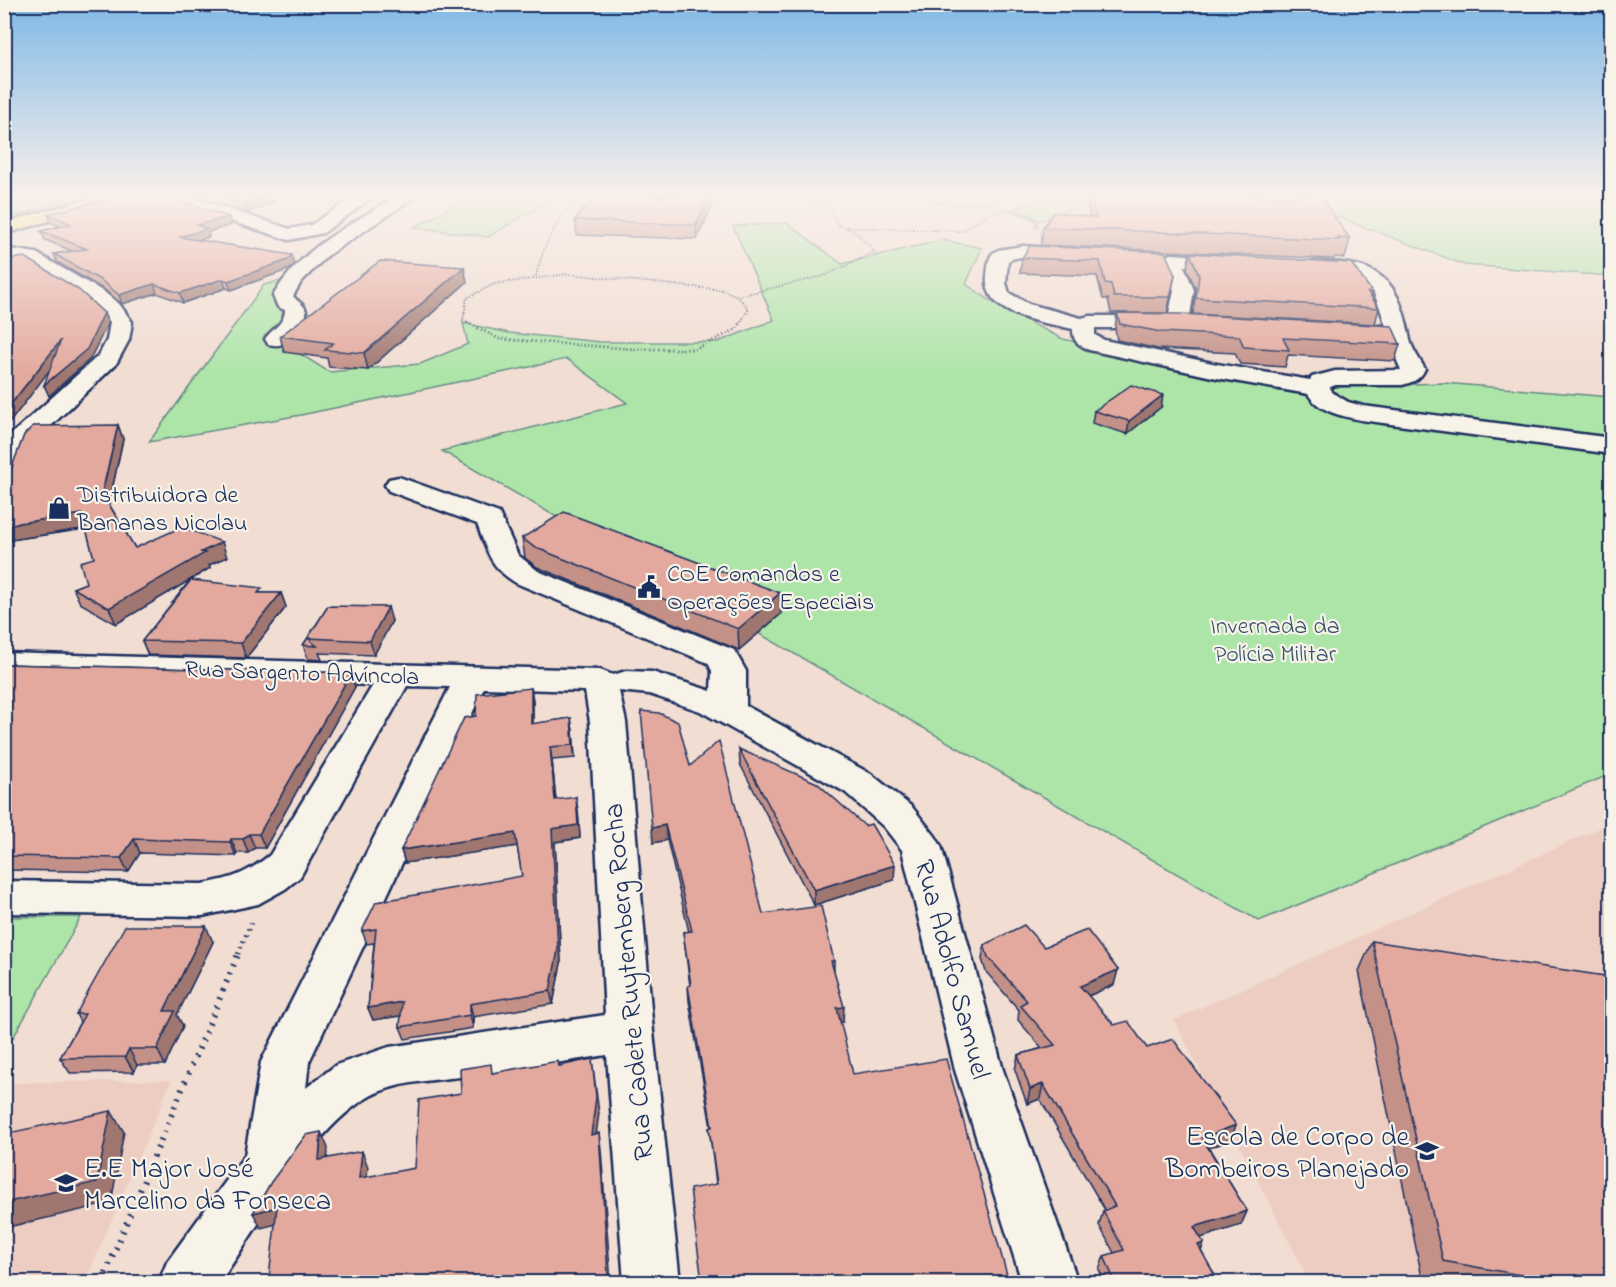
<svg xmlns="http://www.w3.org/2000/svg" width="1616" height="1287" font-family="'Indie Flower',sans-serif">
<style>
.built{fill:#edcdc2}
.green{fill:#ade5a9;stroke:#648a84;stroke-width:1.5}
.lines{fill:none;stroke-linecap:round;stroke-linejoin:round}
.minor-casing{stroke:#1b2f5e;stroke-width:5}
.major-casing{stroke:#1b2f5e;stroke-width:5}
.path-far3{stroke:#1b2f5e;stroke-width:2;stroke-dasharray:1 2;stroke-linecap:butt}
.path-far2{stroke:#1b2f5e;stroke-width:3;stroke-dasharray:1 3;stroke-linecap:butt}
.path-far1{stroke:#1b2f5e;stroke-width:4.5;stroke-dasharray:1.5 5;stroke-linecap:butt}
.path{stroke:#1b2f5e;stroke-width:6;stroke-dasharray:2 7;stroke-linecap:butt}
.minor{fill:#f7f3e8;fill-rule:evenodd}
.major{fill:#fae180;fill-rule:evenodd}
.wall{fill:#c39188;stroke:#1b2f5e;stroke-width:1.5}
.shaded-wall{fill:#9f766f;stroke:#1b2f5e;stroke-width:1.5}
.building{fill:#e3a99e;stroke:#1b2f5e;stroke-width:1.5}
.labels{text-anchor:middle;stroke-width:4.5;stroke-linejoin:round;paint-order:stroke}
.poi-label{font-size:24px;fill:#1b2f5e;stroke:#f7f3e8;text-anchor:start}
.park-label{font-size:24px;fill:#38536d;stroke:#f7f3e8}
.street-label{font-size:24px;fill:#1b2f5e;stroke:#f7f3e8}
.near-street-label{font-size:28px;fill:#1b2f5e;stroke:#f7f3e8}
.near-poi-label{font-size:28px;fill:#1b2f5e;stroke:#f7f3e8;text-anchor:end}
</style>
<rect width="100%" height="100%" fill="#f1ddd2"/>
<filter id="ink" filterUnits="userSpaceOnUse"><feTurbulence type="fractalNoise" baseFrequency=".0167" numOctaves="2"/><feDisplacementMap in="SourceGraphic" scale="12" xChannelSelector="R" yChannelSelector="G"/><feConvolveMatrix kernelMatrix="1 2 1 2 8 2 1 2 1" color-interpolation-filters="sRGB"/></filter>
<g filter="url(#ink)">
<g class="built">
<path d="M1611 823V1282H1310L1174 1020Z"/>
<path d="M172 1080 85 1282H5L4 1083Z"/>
</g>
<g class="green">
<path d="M5 196H79L22 214 5 217Z"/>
<path d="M473 196H557L488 237 414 227Z"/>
<path d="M930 196H999L998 203 932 204Z"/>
<path d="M1043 196H1102L1039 221 1012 211Z"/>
<path d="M1281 196H1611V276L1465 265Z"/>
<path d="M787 223 842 264 942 240 982 248 966 284 1003 309 1063 339 1211 372 1306 388 1443 383 1611 397V774L1259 921 442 451 627 403 567 359 301 415 149 442 264 285 285 280 297 352 329 372 420 364 468 344 463 323 509 333 601 342H718L774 320 733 226Z"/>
<path d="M5 917H81L5 1052 4 917Z"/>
</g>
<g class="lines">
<g class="minor-casing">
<g id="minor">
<path d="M164 196H188L290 229 311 225 355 196H374L323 233 289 240 166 200Z"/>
<path d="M397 196H416L327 256 301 282 293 296C297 302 307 305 306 314 306 324 290 340 282 344 278 346 273 345 268 344L265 339C272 329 285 323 285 310L278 307 273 296C301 247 351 225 397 196Z"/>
<path d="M1023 246 1072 249 1079 251 1081 255 1079 259C1057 265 1029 249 1008 261L1006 283 1009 293 1029 304 1081 318 1090 316H1160L1168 318 1174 290 1162 260 1165 256 1172 254 1241 259 1244 263 1241 267 1234 269 1184 266 1194 290 1189 322 1186 327 1178 328 1169 324 1160 328H1095V335L1104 340 1217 364 1310 380 1312 377 1335 371 1401 370 1388 340 1344 335 1341 330 1344 325 1352 324 1386 326C1366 260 1360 284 1306 271L1303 267 1306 263C1318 260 1331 262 1343 263 1391 268 1402 297 1410 340 1412 349 1420 360 1425 369 1420 380 1413 382 1402 385H1336L1330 387 1331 392 1348 402 1363 406 1612 438V454L1361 420C1342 416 1319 412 1308 394L1217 378 1089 350C1078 344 1073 342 1073 329 1044 322 983 317 987 276 988 269 988 260 992 254L998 250Z"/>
<path d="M4 248 36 253 104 292 120 305 132 322 129 340 116 364 13 462 4 464V441L99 355 107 340 110 322C101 306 43 268 24 262 18 260 11 260 4 260Z"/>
<path d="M399 477 499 513 518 555 538 571 734 650 746 671V706L871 774 912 807 935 836 941 846 1003 1070 1078 1282H1022L955 1070 902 850 884 827 845 792 700 711 649 694 619 691 626 722 653 1032 680 1282H624L607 1055C561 1062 514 1070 468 1076 437 1080 398 1081 370 1096 313 1127 257 1229 220 1282H159L167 1262 245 1155 261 1062 450 687 407 686 300 877 285 889 258 904 202 916 4 913V881L202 884C232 879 246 874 270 855L373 685 4 673V653L600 670 613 675 626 671 652 672 711 691 712 671 708 663 516 583C489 566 488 552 477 524L389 491 385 485 389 479ZM484 688 585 691 590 722 605 1015 389 1047 336 1065 306 1088 309 1062Z"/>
</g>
</g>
<g class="major-casing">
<path id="major" d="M98 196H124L122 200 4 234V223Z"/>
</g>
<g class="path-far3">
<path d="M847 227 962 231 992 212 1008 210 1032 215 1038 226 1033 229"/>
<path d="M536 276C544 243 556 220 580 196"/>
<path d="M738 296 824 276 875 252 858 234 836 223 830 205 796 198 797 196"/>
<path d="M469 323 463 320 467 298 494 284 568 274 723 290 737 296 749 309 740 323"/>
</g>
<path class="path-far2" d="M467 322 499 339 634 349H696L737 329 741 322"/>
<path class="path-far1" d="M238 954 251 923"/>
<path class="path" d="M102 1282 239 952"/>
<use href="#minor" class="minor"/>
<use href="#major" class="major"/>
</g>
<g class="wall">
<path d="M191 196H274L275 201 247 213Z"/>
<path d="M595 196H712V206L697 239 577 235 575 220Z"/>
<path d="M1087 196H1306L1350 239 1345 258 1335 257 1334 259 1041 245 1043 227 1090 217 1086 199Z"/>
<path d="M48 214 229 217 231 225 208 232 209 237 199 240 294 264 290 269 231 290 226 288 183 303 157 293 122 304 105 290 57 262 54 254 72 251 45 240 41 231 60 226 51 223Z"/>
<path d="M1030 246 1175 275 1167 313H1111L1108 299H1103L1097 276 1020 273 1022 258Z"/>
<path d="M1190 253 1373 293 1371 297 1379 308 1375 324 1193 314 1196 290 1187 268Z"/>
<path d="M467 282 368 370 329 367 327 358 284 352 280 336Z"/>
<path d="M1117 313 1400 344 1395 361 1288 355 1285 367 1240 364 1235 353 1158 349 1117 340 1115 329Z"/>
<path d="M1161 407 1127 434 1092 423 1094 411Z"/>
<path d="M118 425 123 439 109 504 135 548 227 557 209 565 210 568 191 580 263 593H281L286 607 246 658 148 655 142 641 190 580 116 624 80 603 73 588 86 583 94 558 86 529 4 541V488Z"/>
<path d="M522 538 781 614 739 650 537 567 525 558Z"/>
<path d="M328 606 392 621 374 655 319 653 322 660 308 659 303 645Z"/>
<path d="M4 664 351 673 355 687 265 848H255L248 853H237L236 856 140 853 128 872 4 870Z"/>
<path d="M531 688 533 701V724L571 718 573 731 575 758 552 760 556 800 578 810 580 838 555 842 561 963 553 1004 473 1017V1028L405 1039 400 1027 401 1016 373 1020 368 1008 374 943 367 944 362 931 522 876 517 846 405 863 401 850 476 716Z"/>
<path d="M739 749 894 880 814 905 740 764Z"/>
<path d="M690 766 763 914 834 961V972L843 1022 840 1023 716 1184 711 1143 709 1128 711 1127 689 1001 688 986H690L683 932H689L667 840 653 843Z"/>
<path d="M1372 941 1611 1282H1423L1359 971Z"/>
<path d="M213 942 177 1015 183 1026 165 1065H137L134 1072 70 1073 60 1058 80 1022 76 1014Z"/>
<path d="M984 945 1044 947 1114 985 1088 996 1114 1025 1147 1048 1231 1140 1209 1148 1247 1211 1241 1225 1200 1238 1204 1243 1201 1251 1214 1274 1210 1282H1105L1099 1270 1104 1256 1114 1253 1099 1225 1103 1211 1105 1210 1040 1099 1027 1104 1015 1070 1018 1055 1042 1048 1018 1020 1019 1010 986 972 982 959Z"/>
</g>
<g class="shaded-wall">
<path d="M264 196H274L275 201 247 213 245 203Z"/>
<path d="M710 196H712V206L697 239 696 225Z"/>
<path d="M229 217 231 225 208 232 209 237 181 245 179 237 197 225Z"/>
<path d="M292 255 294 264 290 269 231 290 228 281Z"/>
<path d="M464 267 467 282 368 370 364 353Z"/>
<path d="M223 279 226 288 183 303 180 293Z"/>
<path d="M154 284 157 293 122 304 119 295Z"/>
<path d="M104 313 108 323 90 359 49 396 44 385Z"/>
<path d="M61 340 65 350 4 430V413Z"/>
<path d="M1163 395 1161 407 1127 434 1129 421Z"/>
<path d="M118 425 123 439 108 508 102 493Z"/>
<path d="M82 514 88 528 4 541V525Z"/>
<path d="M222 542 227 557 209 565 210 568 116 624 109 608 201 552Z"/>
<path d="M281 593 286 607 246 658 241 643Z"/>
<path d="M780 593 781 614 739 650 738 629Z"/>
<path d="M388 607 392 621 374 655 370 641Z"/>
<path d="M351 673 355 687 265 848 259 834Z"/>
<path d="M531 688 533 701V737L531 724Z"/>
<path d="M571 718 573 731 575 758 573 745Z"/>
<path d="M550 747 552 760 557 813 555 800Z"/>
<path d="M576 797 578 810 580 838 555 842 561 963 553 1004 550 991 552 829Z"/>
<path d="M665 825 667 840 653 843 652 828Z"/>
<path d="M515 833 518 846 405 863 401 850Z"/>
<path d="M249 834 255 848 248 853 243 839Z"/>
<path d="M134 839 140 853 128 872 121 858Z"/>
<path d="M231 839 237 853 236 856 230 842Z"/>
<path d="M895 865 894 880 814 905V890Z"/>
<path d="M206 926 213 942 177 1015 183 1026 165 1065 157 1049 164 1011Z"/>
<path d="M1118 970 1114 985 1076 1001 1080 986Z"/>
<path d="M402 1002 406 1015 373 1020 368 1008Z"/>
<path d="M470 1004 473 1017V1028L470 1015Z"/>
<path d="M844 1007 843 1022 836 1024 837 1008Z"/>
<path d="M129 1049 137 1065 134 1072 125 1057Z"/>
<path d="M592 1059 599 1113 594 1151 591 1135Z"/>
<path d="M1043 1084 1040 1099 1027 1104 1030 1089Z"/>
<path d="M111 1111 124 1132 111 1203 4 1228V1203Z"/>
<path d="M1236 1125 1231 1140 1197 1152 1202 1138Z"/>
<path d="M321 1132 328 1148 326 1175 319 1160Z"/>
<path d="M599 1133 601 1149 611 1282H572Z"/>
<path d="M362 1151 368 1167 365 1193 359 1178Z"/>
<path d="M277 1207 285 1222 261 1228 253 1213Z"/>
<path d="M1247 1211 1241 1225 1188 1242 1194 1227Z"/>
<path d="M1204 1243 1198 1258V1245Z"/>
<path d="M1214 1274 1210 1282H1188Z"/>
</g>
<g class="building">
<path d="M119 196H168L229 217 197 225 207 229 179 237 292 255 288 260 228 281 223 279 180 293 154 284 119 295 102 281 54 254 87 249 41 231 71 224 48 214Z"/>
<path d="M219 196H264L245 203Z"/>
<path d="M595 196H710L696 225 575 220Z"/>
<path d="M1091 196H1320L1350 239 1338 238 1339 240 1043 227 1054 212 1096 218Z"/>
<path d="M1030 246 1165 252 1175 275 1170 297H1114L1111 284 1105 283 1100 261 1022 258Z"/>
<path d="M1190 253 1351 263 1373 293 1368 292 1379 308 1196 298 1199 275Z"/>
<path d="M25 257 79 290 104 313 87 349 44 385 61 340 4 413V260Z"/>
<path d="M380 261 464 267 364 353 325 350 333 343 280 336Z"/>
<path d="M1117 313 1181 314 1392 326 1400 344 1283 338 1289 350 1244 347 1239 336 1161 332 1120 324Z"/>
<path d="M1131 385 1163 395 1129 421 1094 411Z"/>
<path d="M118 425 102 493 135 548 182 527 222 542 201 552 205 553 109 608 73 588 86 583 80 562 94 558 82 514 4 525V488L24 435 33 426Z"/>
<path d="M564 512 780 593 738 629 534 547 522 538Z"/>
<path d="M191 580 262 588 258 593H281L241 643 142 641Z"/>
<path d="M328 606 388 607 370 641 308 638Z"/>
<path d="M308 638 317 646 303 645Z"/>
<path d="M4 664 351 673 259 834H249L243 839H231L230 842 134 839 121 858 4 856Z"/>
<path d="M531 688V724L571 718 573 745 550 747 555 800 576 797 578 825 552 829 558 950 550 991 470 1004V1015L400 1027 402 1002 368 1008 376 929 362 931 376 902 522 876 515 833 401 850 464 718 476 716 477 694Z"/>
<path d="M641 711 659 713 678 722 690 766 719 741 763 914 821 906 834 961H831L844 1007 837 1008 853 1074 946 1059 1009 1282H702L690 1189 717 1184 709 1128 712 1127 688 986 691 985 683 932 692 931 665 825 652 828Z"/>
<path d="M739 749 817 783 865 826 871 824 895 865 814 890Z"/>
<path d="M1024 925 1044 947 1087 930 1118 970 1080 986 1114 1025 1128 1021 1147 1048 1173 1039 1236 1125 1202 1138 1247 1211 1194 1227 1204 1243 1198 1245 1214 1274 1188 1282H1115L1104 1256 1124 1250 1103 1211 1115 1206 1043 1084 1030 1089 1018 1055 1055 1045 1020 1005 1027 1001 988 957 984 945Z"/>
<path d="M125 926H206L164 1011H175L157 1049H129L125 1057 60 1058 85 1014H76Z"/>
<path d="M1372 941 1611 977V1282H1559L1443 1261Z"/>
<path d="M592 1059 596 1097 591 1135 599 1133 608 1275 572 1282H249V1281L269 1277 277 1207 253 1213 271 1182 306 1135 321 1132 319 1160 362 1151 359 1178 415 1168 419 1100 461 1093 460 1069 491 1064 492 1073 558 1061 559 1066Z"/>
<path d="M111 1111 97 1182 4 1203V1134Z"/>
</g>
</g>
<linearGradient id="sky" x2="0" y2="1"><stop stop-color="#80b9e6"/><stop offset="0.52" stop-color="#f9f0eb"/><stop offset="1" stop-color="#f9f0eb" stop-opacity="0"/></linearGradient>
<rect width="1616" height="376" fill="url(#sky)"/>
<defs>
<g id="shop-bare" transform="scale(1.8)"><path d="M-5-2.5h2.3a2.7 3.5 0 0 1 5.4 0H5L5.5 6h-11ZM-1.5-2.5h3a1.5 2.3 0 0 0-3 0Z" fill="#1b2f5e" stroke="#f7f3e8" stroke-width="2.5" paint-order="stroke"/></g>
<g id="civic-bare" transform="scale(1.8)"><path d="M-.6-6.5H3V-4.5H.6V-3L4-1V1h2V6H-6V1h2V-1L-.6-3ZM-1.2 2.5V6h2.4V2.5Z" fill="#1b2f5e" stroke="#f7f3e8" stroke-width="2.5" paint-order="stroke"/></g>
<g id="school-bare" transform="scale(1.8)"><path d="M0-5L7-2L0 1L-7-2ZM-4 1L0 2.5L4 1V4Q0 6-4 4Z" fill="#1b2f5e" stroke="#f7f3e8" stroke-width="2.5" paint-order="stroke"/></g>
</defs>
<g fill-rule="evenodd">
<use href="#shop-bare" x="59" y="508"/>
<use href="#civic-bare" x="649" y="587"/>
<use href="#school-bare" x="1427" y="1151"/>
<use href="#school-bare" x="66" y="1183"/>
</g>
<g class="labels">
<g class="poi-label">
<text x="77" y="502">Distribuidora de<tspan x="77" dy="28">Bananas Nicolau</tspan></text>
<text x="667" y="581">COE Comandos e<tspan x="667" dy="28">Operações Especiais</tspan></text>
</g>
<g class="park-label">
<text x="1275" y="633">Invernada da<tspan x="1275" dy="28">Polícia Militar</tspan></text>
</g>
<g class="street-label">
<text transform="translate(302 672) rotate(2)" y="8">Rua Sargento Advíncola</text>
</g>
<g class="near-street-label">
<text transform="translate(954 969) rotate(75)" y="10">Rua Adolfo Samuel</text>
<text transform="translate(627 982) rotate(-95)" y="10">Rua Cadete Ruytemberg Rocha</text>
</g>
<g class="near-poi-label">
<text x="1409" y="1145">Escola de Corpo de<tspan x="1409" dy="32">Bombeiros Planejado</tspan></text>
<text x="84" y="1177" text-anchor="start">E.E Major José<tspan x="84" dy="32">Marcelino da Fonseca</tspan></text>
</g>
</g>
<rect width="1616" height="1287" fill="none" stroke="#f7f3e8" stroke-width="24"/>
<rect x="12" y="12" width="1592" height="1263" fill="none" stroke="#1b2f5e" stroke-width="2" filter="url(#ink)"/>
</svg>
